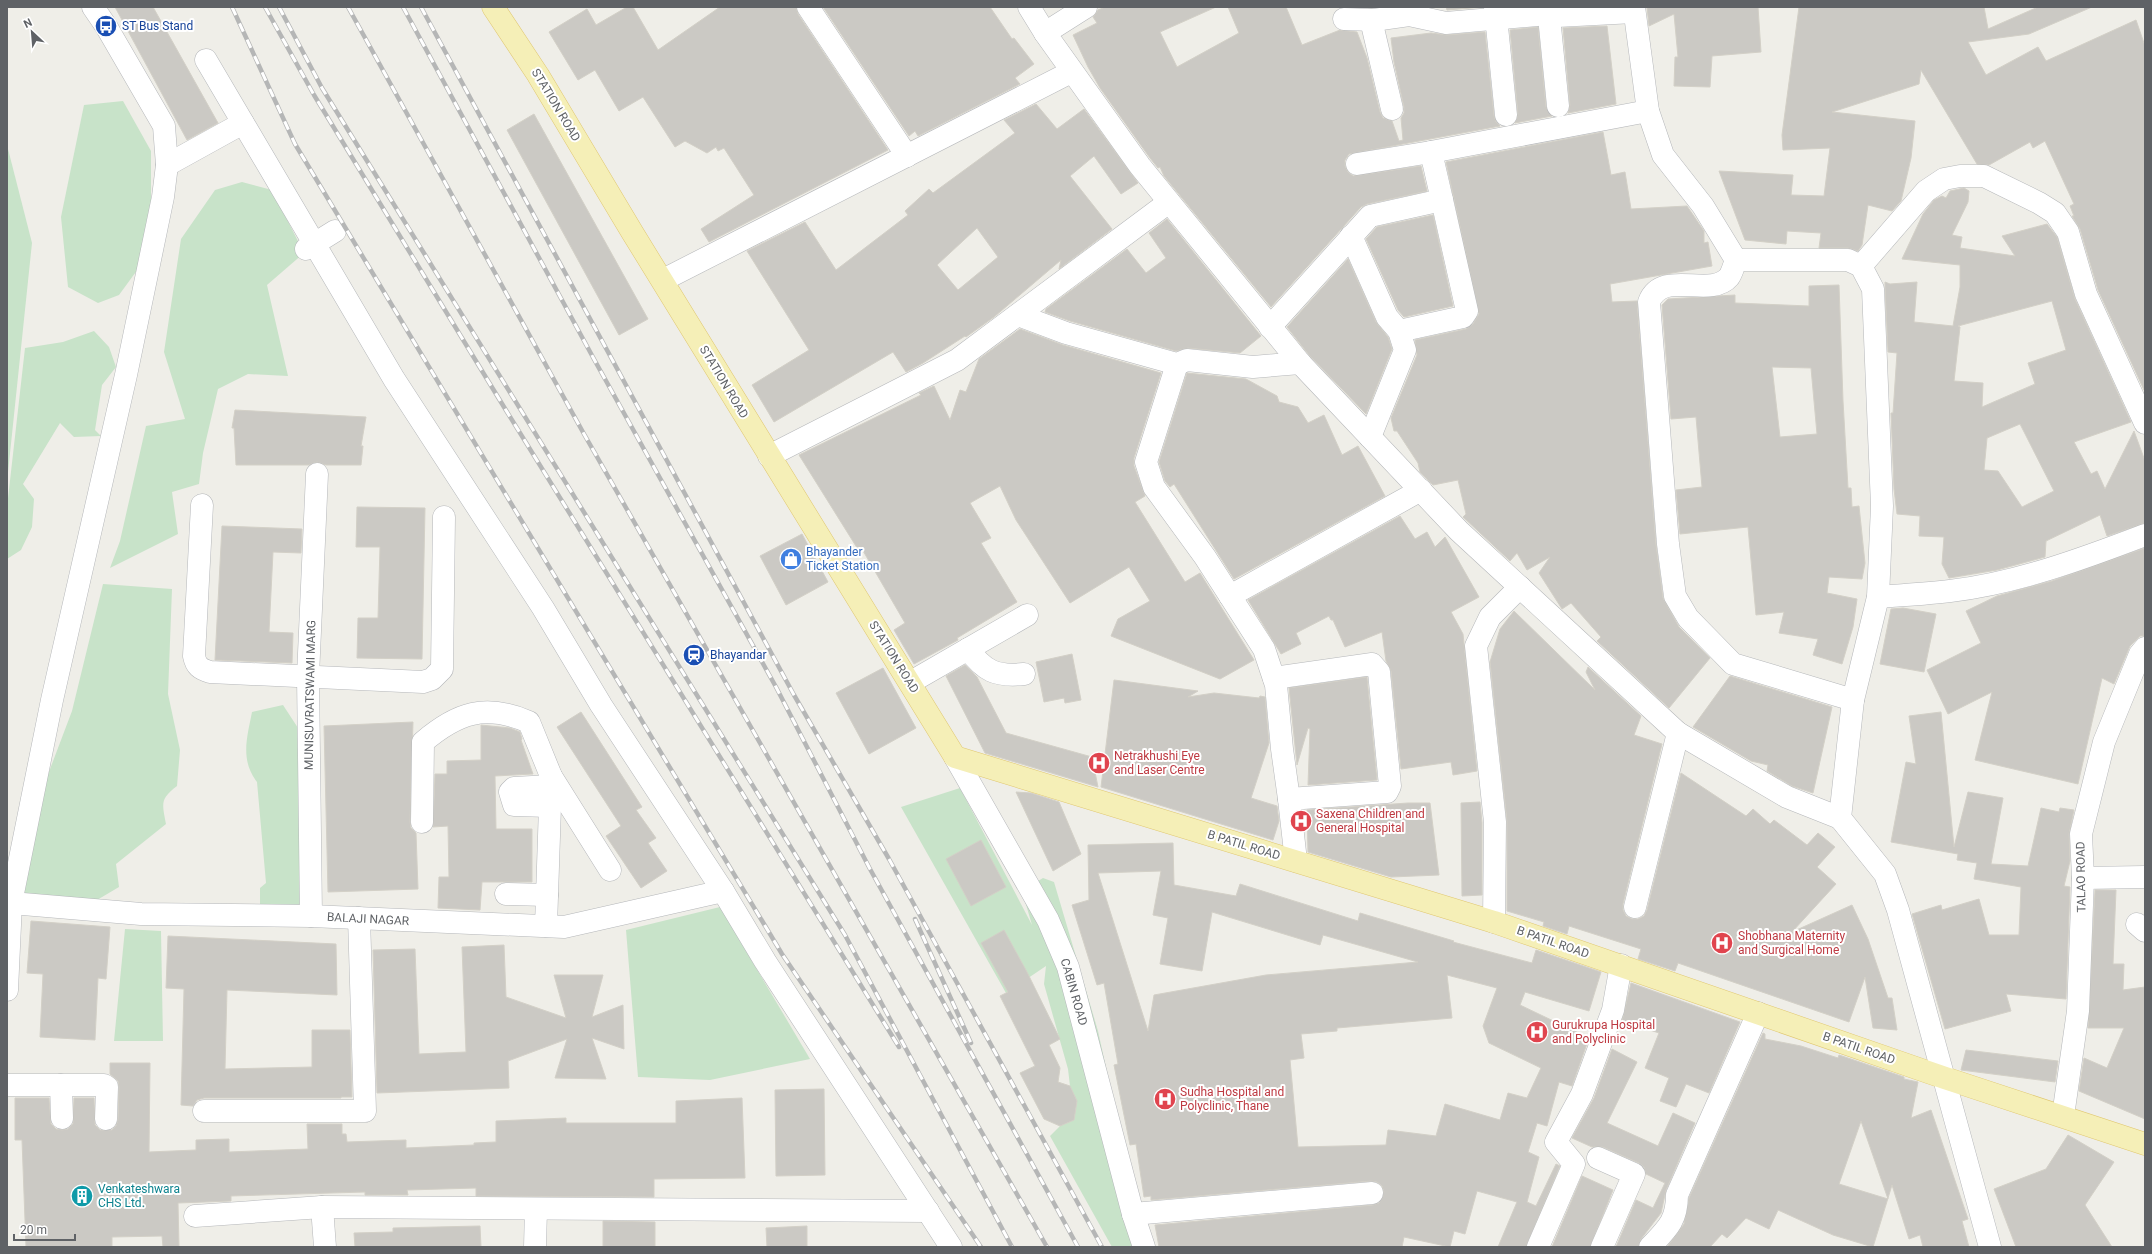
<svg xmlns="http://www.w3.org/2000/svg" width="2152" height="1254" font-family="Roboto,sans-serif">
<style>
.green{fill:#c8e3c9}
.building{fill:#cbc9c4;stroke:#d3d0c7;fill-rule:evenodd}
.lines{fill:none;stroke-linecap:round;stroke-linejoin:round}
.minor-casing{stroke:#b5b7ba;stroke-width:23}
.major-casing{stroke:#e0c770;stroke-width:23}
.minor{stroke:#fff;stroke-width:22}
.major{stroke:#f5efb7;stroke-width:22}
.rail-casing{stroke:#b5b6b6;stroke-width:4.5}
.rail{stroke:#fff;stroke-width:3;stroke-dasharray:9;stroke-linecap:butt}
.labels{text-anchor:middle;stroke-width:4;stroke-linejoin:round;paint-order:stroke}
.transit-label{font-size:12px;fill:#164399;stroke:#fff;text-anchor:start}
.street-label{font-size:12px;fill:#5f6266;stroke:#fff}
.shop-label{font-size:12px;fill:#366cbe;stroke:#fff;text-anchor:start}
.health-label{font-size:12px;fill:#be3a42;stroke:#fff;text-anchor:start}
.culture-label{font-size:12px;fill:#0d838f;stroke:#fff;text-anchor:start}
</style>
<rect width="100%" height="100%" fill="#efeee8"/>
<g class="green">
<path d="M123 101 151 151V216L138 269 119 295 98 303 68 287 61 217 84 105Z"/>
<path d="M7 145 32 243 7 482Z"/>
<path d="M242 182 272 190 304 253 267 285 288 376 248 374 218 389 203 453 199 484 172 492 178 534 110 568 120 541 146 426 185 419 164 352 181 239 215 190Z"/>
<path d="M94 331 109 347 116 367 102 385 95 430 101 436 74 437 60 423 23 484 34 499 32 527 21 550 7 559V507L25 348 63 342Z"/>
<path d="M103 584 172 589 168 694 180 750 177 786C160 799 162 803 166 824L116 864 119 887 97 900 21 895 44 785 72 711Z"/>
<path d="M283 705 300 731 303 909 260 906V888L266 883 257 782C240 760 247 738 252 712Z"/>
<path d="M960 788 1032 925 1022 891 1043 878 1054 882 1098 1031 1132 1186 1149 1247H1112L1050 1136 1060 1126 1074 1120 1077 1101 1070 1086 1068 1069 1044 984 1046 966 1006 993 901 807Z"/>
<path d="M720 907 810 1059 710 1080 638 1077 626 930Z"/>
<path d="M125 929 161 931 163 1041H114Z"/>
</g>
<g class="building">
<path d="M115 7H153L218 123 187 140Z"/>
<path d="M627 7H633L658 50 720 7H796L798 14 888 150 709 242 701 229 754 195 724 148 718 151 716 147 707 153 685 141 675 147 643 97 619 111 595 70 578 80 549 32 587 9 596 25Z"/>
<path d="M823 7H990L1012 39 1014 38 1034 64 1015 78 1020 84 918 136 915 131 909 136Z"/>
<path d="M1105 7H1216L1160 32 1177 67 1239 33 1228 7H1286L1302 45 1340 30 1357 32 1367 58 1380 112 1383 118 1392 121 1399 141 1403 140 1401 118 1404 113V107L1394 62 1391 38 1431 33 1447 35 1485 32 1494 116 1496 122 1500 126 1349 154 1345 160V166L1348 172 1353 176 1421 166 1427 191 1367 204 1361 207 1271 307 1164 176 1160 167 1158 168 1150 158 1100 88 1088 67 1073 35 1097 23 1093 17 1098 10Z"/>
<path d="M1446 7H1483L1447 10Z"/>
<path d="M1647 7H1758L1761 52 1712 56 1710 87 1674 86 1675 57H1678L1674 14 1649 26Z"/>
<path d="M1799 7H1984L1988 29 2038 7H2092L2029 34 1968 42 1986 75 2038 47 2046 61 2136 20 2145 46V389L2144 390 2098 290 2080 229 2072 216H2074L2070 206 2074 204 2045 141 2033 148 2030 142 1989 165 1977 164 1921 70 1919 84 1832 112 1915 121 1911 158 1901 201 1892 211 1868 205 1862 245 1858 251 1848 248H1819L1821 233 1787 231 1786 244 1745 240 1719 171 1793 175 1791 195 1824 196 1830 148 1783 150 1782 135Z"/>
<path d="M1607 26 1616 104 1568 113 1570 105 1563 28Z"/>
<path d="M1538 27 1546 107 1552 116 1515 123 1518 114 1510 30Z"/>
<path d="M1036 104 1057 129 1084 109 1138 183 1121 194 1094 156 1070 176 1112 229 1059 269 1061 260 994 317 966 337 965 336 923 363 906 372 893 352 774 422 752 385 809 350 747 251 805 222 836 270 908 215 905 211 929 189 933 193 1015 133 1004 120ZM977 228 998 257 958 290 937 265Z"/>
<path d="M534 114 648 319 619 335 507 130Z"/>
<path d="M1603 132 1611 175 1625 172 1631 209 1687 206 1704 231V243L1708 242 1712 266 1610 284 1612 302 1637 301 1656 545 1663 598 1679 627 1710 658 1669 708 1597 641 1601 637 1571 603 1562 609 1539 573 1550 557 1527 570 1517 553 1510 561 1463 517 1466 514 1458 480 1433 485 1420 472 1418 463 1397 431H1394L1391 418 1417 355 1415 340 1466 329 1473 324 1479 314 1446 162Z"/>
<path d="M1964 188 1969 191 1968 202 1952 235 1962 237 1960 248 2015 256 2002 236 2047 224 2057 237 2075 299 2131 422 2074 442 2091 474 2097 471 2105 489 2134 431 2145 461V523L2107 536 2100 515 2046 541 2045 557 1997 570 1949 578 1942 564 1944 537 1919 536 1920 516 1897 514 1894 489 1891 413H1893L1897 353 1888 352 1885 286V282L1890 284 1917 282 1914 322 1953 326 1960 287V265L1902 259 1923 214 1934 200 1942 196 1946 198 1950 191ZM2052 301 2066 350 2028 363 2035 384 1982 407 1983 383 1954 381 1960 327 1958 326ZM2020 424 2054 491 2022 507 1998 471 1984 470 1987 438Z"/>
<path d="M1433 215 1453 306 1404 317 1398 310 1366 239 1377 227Z"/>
<path d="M1167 219 1261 336 1240 353 1188 348 1176 351 1070 321 1045 312 1046 309 1127 249 1146 273 1166 258 1149 233Z"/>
<path d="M1348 259 1376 322 1388 337 1392 349 1366 414 1309 355 1287 327Z"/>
<path d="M1839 285 1843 401 1848 488H1851L1852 507 1859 506 1865 563 1862 579 1829 577 1827 593 1857 599 1853 627 1842 664 1813 655 1818 639 1779 633 1784 612 1756 615 1748 527 1680 534 1676 490 1702 487 1696 417 1671 419 1662 305 1668 299 1735 295V303L1809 306V286ZM1772 367 1811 368 1817 434 1780 437Z"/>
<path d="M1020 329 1063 345 1161 373 1134 458V466L1145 496 1135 502 1185 582 1200 573 1254 660 1220 679 1111 636 1118 619 1150 601 1129 567 1070 603 1016 520 1000 486 970 503 991 538 981 543 1017 602 957 638 958 640 914 664 894 630 905 623 862 549 859 551 799 455 921 395 919 393 934 386 950 420 960 390 966 392 979 359Z"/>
<path d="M1187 373 1246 379 1277 396 1279 402 1298 407 1308 423 1324 415 1342 455 1358 446 1385 496 1234 579 1174 484 1170 487 1165 481 1159 462Z"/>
<path d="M235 410 366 417 361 446H363L361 465H326L317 462 309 465H236L234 428H232Z"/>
<path d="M357 507 425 508 422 659 357 658 358 618H378L380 547H356Z"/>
<path d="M1400 516 1415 539 1427 532 1435 547 1445 537 1479 597 1451 612 1463 634 1477 771 1453 775 1451 762 1401 769 1391 671 1386 661 1382 632 1345 647 1333 620H1331L1329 616 1296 633 1301 644 1281 654 1248 600Z"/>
<path d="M222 526 302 529 301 553 273 552 269 632 293 633 292 663 215 660Z"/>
<path d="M802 534 828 582 786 605 760 556Z"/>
<path d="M2145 548V636H2140L2130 646 2114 684 2102 678 2078 784 1975 760 1992 692 1948 714 1927 670 1981 643 1966 611 1997 596 2052 581Z"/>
<path d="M1903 608 1936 614 1924 672 1880 664 1891 609Z"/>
<path d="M1514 611 1595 690 1586 672 1588 667 1641 716 1634 735 1662 744 1623 904V910L1626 916 1632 919H1638L1644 916 1647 910 1681 773 1746 816 1753 809 1770 824 1774 820 1807 845 1818 833 1835 847 1817 867 1836 884 1792 932 1852 905 1868 939 1888 998H1892L1897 1030 1873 1028 1865 977 1849 1022 1678 963 1675 971 1638 959 1641 949 1569 926 1567 934 1543 926 1544 922 1507 911V821L1490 662 1500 629Z"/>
<path d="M1072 654 1081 700 1065 703 1064 698 1044 702 1036 662Z"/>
<path d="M965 665 977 677 1006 733 1092 757 1098 787 985 753 946 676Z"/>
<path d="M883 668 916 728 869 754 836 693Z"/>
<path d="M1730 676 1832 707 1813 793 1792 786 1767 771 1768 765 1751 761 1693 727Z"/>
<path d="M1367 677 1377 780 1308 785 1310 729 1308 728 1297 765 1289 688Z"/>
<path d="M1114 680 1198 691 1188 697 1214 693 1259 698 1260 696 1265 697 1269 743 1251 798 1277 806 1279 821 1273 840 1101 787Z"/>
<path d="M581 712 642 807 636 810 656 838 648 843 667 871 641 888 606 836 621 826 557 727Z"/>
<path d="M1941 712 1954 847 1968 792 2003 798 1991 864 2028 866 2041 808 2059 812 2060 808 2074 810 2069 834 2070 861 2064 886 2070 887 2066 999 2006 994 2011 1011 1945 1029 1912 914 1941 905 1942 910 1979 899 1989 935H2019L2021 887 1974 879 1977 863 1957 860 1958 854 1891 842 1906 762 1916 764 1909 716Z"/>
<path d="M413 722 410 822 411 828 416 833 418 889 328 892 324 726Z"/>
<path d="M481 725 510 728 520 732 522 739 521 740 533 774 495 776 496 829H532V882H482L480 910 438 908 439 877H449L448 826 433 827 435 774H447V761L481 760Z"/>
<path d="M1016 792 1031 793 1059 802 1081 854 1053 871Z"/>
<path d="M1480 802 1482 823V895L1462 896 1461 803Z"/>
<path d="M1408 803H1430L1439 875 1391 877 1308 852 1307 810Z"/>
<path d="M981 840 1006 887 971 906 946 859Z"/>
<path d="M1173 843 1174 885 1236 896 1240 884 1358 921 1360 913 1454 941 1453 942 1532 963 1536 950 1601 972 1589 1011 1525 992 1520 1005 1589 1038 1572 1086 1559 1082 1547 1126 1537 1123 1528 1152 1539 1157 1527 1202 1536 1206 1556 1164 1560 1166 1526 1247H1498L1517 1202 1477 1191 1465 1234 1454 1231 1450 1247 1404 1237 1402 1247H1159L1155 1225 1373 1205 1379 1203 1384 1192 1382 1186 1377 1182 1371 1181 1151 1200V1196L1144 1197 1136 1144 1130 1145 1114 1065 1118 1064 1104 983 1097 985 1072 905 1089 900 1088 845ZM1161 871 1153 915 1168 918 1160 964 1202 971 1212 912 1320 945 1323 935 1418 962 1266 975 1154 995 1148 1031 1098 873ZM1447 975 1497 988 1483 1026 1489 1043 1541 1068 1527 1098 1508 1093 1500 1120 1445 1104 1436 1136 1388 1130 1386 1145 1298 1147 1290 1060 1304 1058 1301 1034 1337 1031V1028L1452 1018Z"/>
<path d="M2095 890H2116L2113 964H2124L2123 990 2145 987V1119L2079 1091 2084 1058 2107 1068 2124 1028H2088Z"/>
<path d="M31 921 110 927 106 979 98 978 95 1040 40 1037 43 974 27 973Z"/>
<path d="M1004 930 1027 972 1060 1039 1049 1045 1060 1068 1058 1082 1070 1086 1077 1101 1074 1120 1060 1126 1044 1119 1020 1073 1035 1066 1000 996 1008 992 981 943Z"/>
<path d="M168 936 336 944 337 995 227 990 225 1069 312 1067V1030H350L352 1097H341V1098H204L197 1100 193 1106 181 1105 184 989 166 988Z"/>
<path d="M504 945 506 997 566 1018 554 975H603L592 1017 623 1005 624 1049 592 1038 606 1079 555 1078 567 1039 508 1061 509 1088 377 1093 373 950 415 949 419 1054 466 1052 462 947Z"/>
<path d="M1631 983 1740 1022 1709 1093 1686 1084 1676 1107 1660 1101 1669 1078 1645 1068 1659 1033 1622 1021Z"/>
<path d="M1763 1033 1765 1034V1039L1801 1046 1838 1058 1839 1055 1904 1077V1079L1918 1082 1911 1118 1931 1110 1968 1219 1962 1221 1969 1247H1923L1920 1235 1909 1239 1892 1185 1873 1247 1833 1235 1778 1210 1769 1229 1746 1218 1727 1238 1722 1234 1710 1247H1667L1684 1224 1689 1198ZM1861 1121 1888 1199 1839 1184Z"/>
<path d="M1612 1049 1637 1062 1607 1123 1658 1146 1673 1113 1695 1123 1666 1190 1661 1213 1641 1239 1638 1247H1616L1636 1200 1653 1208 1665 1183 1646 1174 1644 1167 1639 1163 1603 1147H1592L1572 1138 1594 1098Z"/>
<path d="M1966 1050 2058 1061 2055 1082 1961 1070Z"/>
<path d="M110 1063H150L149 1152 196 1150V1140L229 1139V1152L308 1149 307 1124H342V1134H346L347 1142 406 1140V1148L474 1145V1143L496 1142V1121L566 1118V1123H676V1101L742 1098 745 1178 654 1179V1197L476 1196V1188L407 1190 408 1195H365V1192L231 1196V1201L178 1203 179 1247H163L162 1236 112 1237V1247H26L22 1140H15V1098H49L51 1124 56 1129 62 1130 68 1129 73 1124 74 1098H94L95 1125 100 1130H112L116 1126 118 1120 119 1087 118 1081 110 1074Z"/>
<path d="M824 1089 825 1175 776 1176 775 1090Z"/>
<path d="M2068 1135 2114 1162 2085 1205 2112 1247H2016L1994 1189 2046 1169Z"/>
<path d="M1582 1176 1613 1190 1590 1247H1552Z"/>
<path d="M603 1221 655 1222V1247H603Z"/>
<path d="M480 1226 481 1247H355L354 1233 393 1232V1228Z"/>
<path d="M807 1226V1247H767L766 1228Z"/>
</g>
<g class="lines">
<g class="minor-casing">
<g id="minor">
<path d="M808 7 907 156"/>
<path d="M1029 7 1045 33"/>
<path d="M1086 7 1045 33 1140 166 1300 363 1459 531 1678 733 1787 797 1840 818"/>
<path d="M1495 7 1506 115"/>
<path d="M1548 7 1558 106"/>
<path d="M1634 7 1648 111 1663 155 1703 206 1736 260H1848L1861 266 1873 289 1882 506 1878 597 1853 700 1840 818 1885 874 1898 910 1990 1247"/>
<path d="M1344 19 1374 20 1409 15 1446 23 1548 14 1557 16 1634 12"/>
<path d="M1371 20 1392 109"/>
<path d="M206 60 394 379 543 608 601 705 723 891 765 961 951 1247"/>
<path d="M1357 164 1431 152 1648 111"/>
<path d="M167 165 243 123"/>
<path d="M1351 236 1387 317 1399 331 1405 350 1370 437"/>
<path d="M306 249 335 231"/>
<path d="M1736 260C1734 265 1732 273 1729 277 1710 299 1662 268 1649 302L1668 544 1675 596 1688 618 1733 664 1853 700"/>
<path d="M1861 266 1926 191 1944 179 1960 176H1984L2039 203 2055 213 2068 232 2086 294 2145 423"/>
<path d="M663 280 1071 72"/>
<path d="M1018 315 1066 333 1177 364 1187 360 1253 367 1300 363"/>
<path d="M1270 327 1370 216 1442 200 1431 152"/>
<path d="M1399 331 1463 317 1467 311 1442 200"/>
<path d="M1177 364 1146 462 1154 487 1205 557 1264 649 1276 685 1282 749 1289 799 1296 861"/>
<path d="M769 456 957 360 1169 202"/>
<path d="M202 505 194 656C196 666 200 669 210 672L423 682 432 679 442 669 444 517"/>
<path d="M1230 596 1421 490"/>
<path d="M1878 597C1902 595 1926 594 1950 591 2017 583 2082 559 2145 535"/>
<path d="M968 649C984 671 996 677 1024 674"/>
<path d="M1274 678 1372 664 1379 672 1390 786 1387 792 1289 799"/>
<path d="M911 682 1027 615"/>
<path d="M955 757 1048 920 1068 967 1133 1214 1144 1247"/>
<path d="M550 806 514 805 510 792 514 788 551 786"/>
<path d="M422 822 423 742C457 713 485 703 529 722L551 776 610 870"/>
<path d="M2083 878 2145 877"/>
<path d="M506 894 547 895"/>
<path d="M11 903 141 914 311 916 564 927 723 891"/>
<path d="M1635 907 1678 733"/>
<path d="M311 916 308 676 317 474"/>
<path d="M1494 922 1495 822 1476 646 1490 617 1520 587"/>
<path d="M2137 924 2145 931"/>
<path d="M546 926 551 776"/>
<path d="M7 990 11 903 52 700 126 375 163 197 167 165 164 126 106 26 93 7"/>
<path d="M7 1085H104L107 1087 106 1119"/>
<path d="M61 1085 62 1118"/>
<path d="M204 1111H365L359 918"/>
<path d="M2063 1116 2078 1011 2083 878 2081 834 2104 742 2140 654 2145 648"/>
<path d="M1598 1158 1634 1174 1602 1247"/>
<path d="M322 1207 325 1247"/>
<path d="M1133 1214 1372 1193"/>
<path d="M195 1216 322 1207 928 1211"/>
<path d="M535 1247 536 1209"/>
<path d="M1538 1247 1574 1164 1556 1142 1582 1094 1613 1010 1621 965"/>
<path d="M1650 1247C1667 1229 1677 1221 1677 1195L1758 1013"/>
</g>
</g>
<g class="major-casing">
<path id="major" d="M493 7 538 75 632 232 955 757 1494 922 1945 1078 2145 1144"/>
</g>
<use href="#minor" class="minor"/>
<use href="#major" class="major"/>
<g class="rail-casing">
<g id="rail">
<path d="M232 7 295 144 782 954 981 1247"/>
<path d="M265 7 314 95 504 407 899 1047"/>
<path d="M279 7 322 88 845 935 1012 1247"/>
<path d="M348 7 584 434 1047 1247"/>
<path d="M403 7 595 361 776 687 870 869 1078 1247"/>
<path d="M421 7 794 695 889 859 1102 1247"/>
<path d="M915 919 971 1043"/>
</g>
</g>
<use href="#rail" class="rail"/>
</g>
<defs>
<g id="bus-disc" transform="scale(1.15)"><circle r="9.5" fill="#1a4fb4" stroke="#fff"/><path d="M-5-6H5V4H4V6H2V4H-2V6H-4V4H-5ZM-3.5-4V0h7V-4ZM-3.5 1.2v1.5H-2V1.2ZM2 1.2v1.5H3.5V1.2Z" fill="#fff"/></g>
<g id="shop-disc" transform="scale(1.15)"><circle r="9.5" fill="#3f7fe0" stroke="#fff"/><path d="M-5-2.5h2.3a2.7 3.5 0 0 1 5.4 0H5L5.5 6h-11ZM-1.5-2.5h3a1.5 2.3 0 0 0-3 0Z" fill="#fff"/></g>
<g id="station-disc" transform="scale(1.15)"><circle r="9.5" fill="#1a4fb4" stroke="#fff"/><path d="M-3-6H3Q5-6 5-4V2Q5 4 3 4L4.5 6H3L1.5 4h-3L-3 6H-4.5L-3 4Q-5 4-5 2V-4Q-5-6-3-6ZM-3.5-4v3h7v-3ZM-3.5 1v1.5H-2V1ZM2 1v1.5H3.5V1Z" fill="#fff"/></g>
<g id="hospital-disc" transform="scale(1.15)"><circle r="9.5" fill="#e0444e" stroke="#fff"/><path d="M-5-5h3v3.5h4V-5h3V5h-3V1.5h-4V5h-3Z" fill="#fff"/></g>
<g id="building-disc" transform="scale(1.15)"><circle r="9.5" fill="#0f9aa8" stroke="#fff"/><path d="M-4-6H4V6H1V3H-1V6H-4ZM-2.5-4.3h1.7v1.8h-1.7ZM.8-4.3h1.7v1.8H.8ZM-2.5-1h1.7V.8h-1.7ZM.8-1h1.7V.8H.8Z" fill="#fff"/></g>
</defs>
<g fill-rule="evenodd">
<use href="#bus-disc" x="106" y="26"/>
<use href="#shop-disc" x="791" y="559"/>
<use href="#station-disc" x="694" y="655"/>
<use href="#hospital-disc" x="1099" y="763"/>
<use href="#hospital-disc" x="1301" y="821"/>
<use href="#hospital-disc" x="1722" y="943"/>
<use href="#hospital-disc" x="1537" y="1032"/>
<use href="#hospital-disc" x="1165" y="1099"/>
<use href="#building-disc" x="82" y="1196"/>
</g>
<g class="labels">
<g class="transit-label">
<text x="122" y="30">ST Bus Stand</text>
<text x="710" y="659">Bhayandar</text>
</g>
<g class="street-label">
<text transform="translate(556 105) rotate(59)" y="4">STATION ROAD</text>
<text transform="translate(724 382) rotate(59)" y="4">STATION ROAD</text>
<text transform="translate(894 657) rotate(58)" y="4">STATION ROAD</text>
<text transform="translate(310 695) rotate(-89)" y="4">MUNISUVRATSWAMI MARG</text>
<text transform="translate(1244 845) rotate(17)" y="4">B PATIL ROAD</text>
<text transform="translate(2081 877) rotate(-91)" y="4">TALAO ROAD</text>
<text transform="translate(368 919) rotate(3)" y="4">BALAJI NAGAR</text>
<text transform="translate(1553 942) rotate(19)" y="4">B PATIL ROAD</text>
<text transform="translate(1074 992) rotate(74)" y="4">CABIN ROAD</text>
<text transform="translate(1859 1048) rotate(19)" y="4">B PATIL ROAD</text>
</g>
<g class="shop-label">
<text x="806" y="556">Bhayander<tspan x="806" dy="14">Ticket Station</tspan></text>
</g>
<g class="health-label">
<text x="1114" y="760">Netrakhushi Eye<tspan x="1114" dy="14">and Laser Centre</tspan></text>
<text x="1316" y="818">Saxena Children and<tspan x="1316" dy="14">General Hospital</tspan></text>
<text x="1738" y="940">Shobhana Maternity<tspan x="1738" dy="14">and Surgical Home</tspan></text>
<text x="1552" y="1029">Gurukrupa Hospital<tspan x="1552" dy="14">and Polyclinic</tspan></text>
<text x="1180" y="1096">Sudha Hospital and<tspan x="1180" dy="14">Polyclinic, Thane</tspan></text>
</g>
<g class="culture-label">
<text x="98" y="1193">Venkateshwara<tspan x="98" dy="14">CHS Ltd.</tspan></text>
</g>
</g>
<rect width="2152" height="1254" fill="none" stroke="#5f6266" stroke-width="16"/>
<g transform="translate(32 32) rotate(334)" stroke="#ffffff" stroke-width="3" paint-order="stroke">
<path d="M0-3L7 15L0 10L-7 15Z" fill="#5f6266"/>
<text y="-6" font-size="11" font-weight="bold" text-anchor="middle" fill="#5f6266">N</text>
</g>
<path d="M14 1234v6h61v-6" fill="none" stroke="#5f6266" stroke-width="2"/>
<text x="20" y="1234" font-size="12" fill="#5f6266" stroke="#ffffff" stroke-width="3" paint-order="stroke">20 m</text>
</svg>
